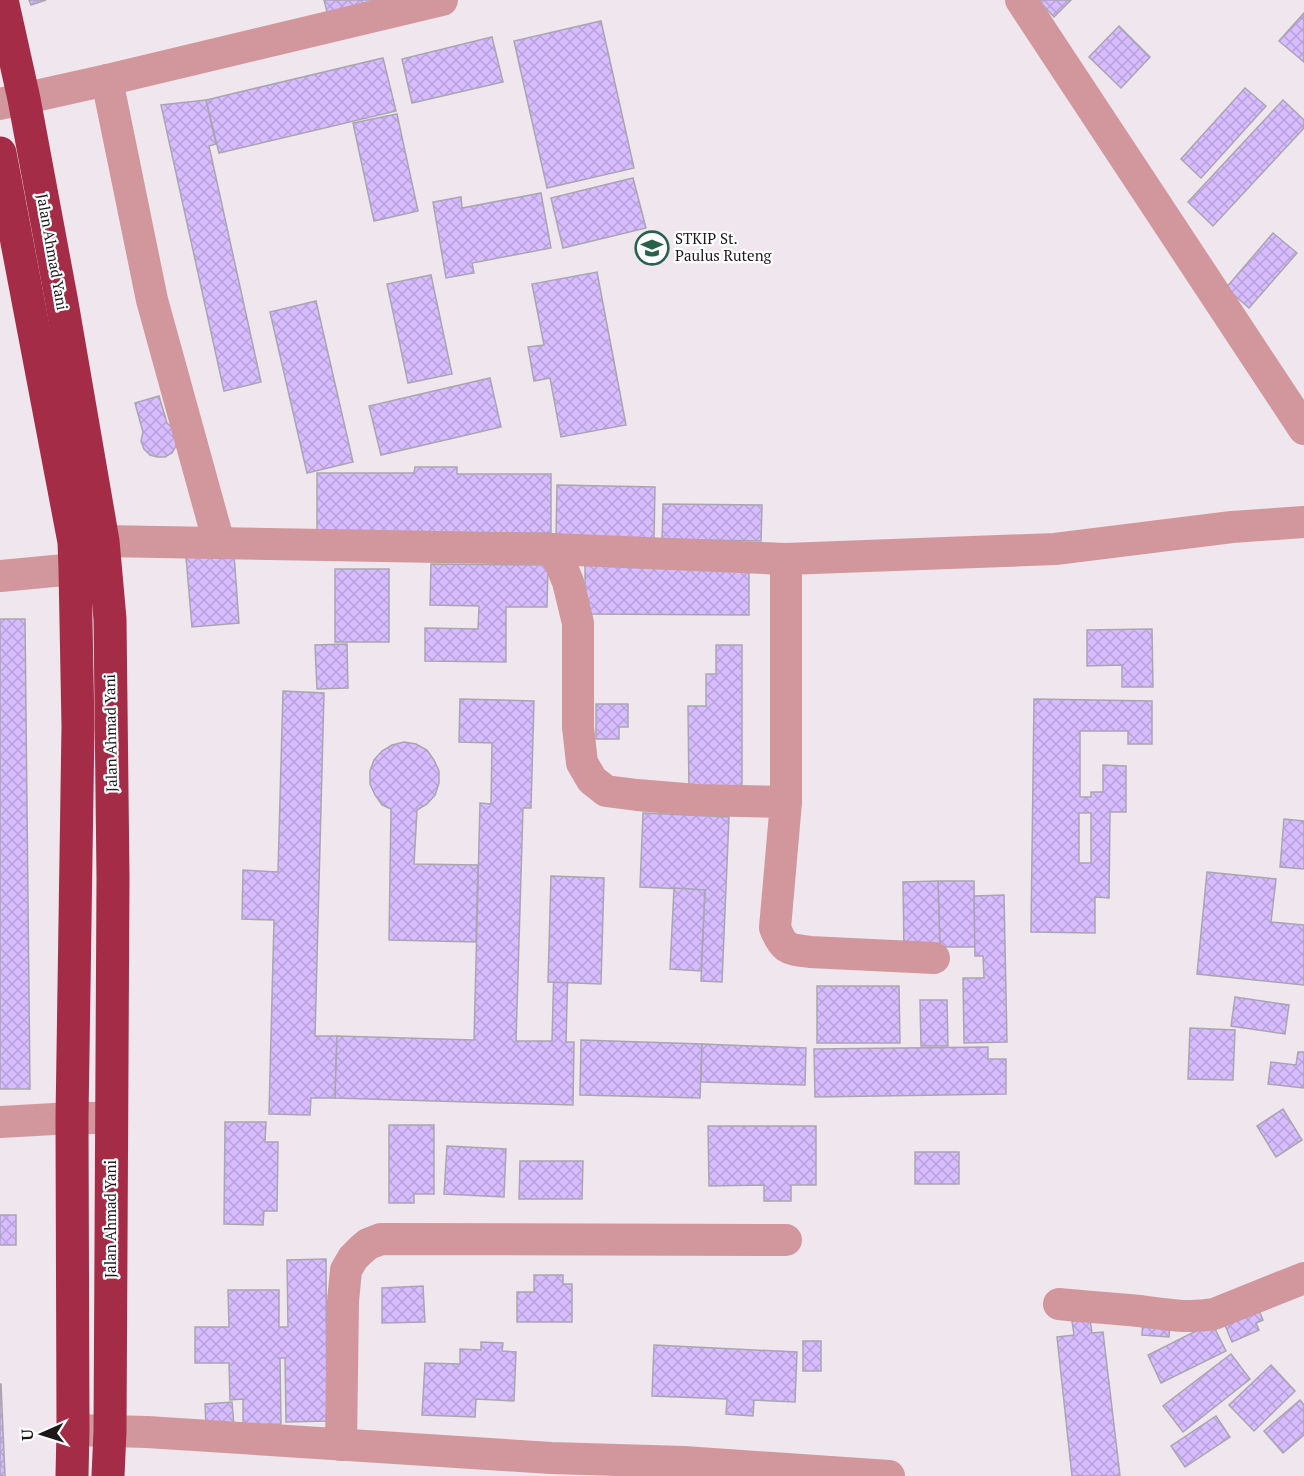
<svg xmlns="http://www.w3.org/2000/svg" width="1304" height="1476" font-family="'PT Serif',serif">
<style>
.building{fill:url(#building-cross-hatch);stroke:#aaa6b0;stroke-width:1.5;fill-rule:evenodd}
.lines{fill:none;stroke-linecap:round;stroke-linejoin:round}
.minor{stroke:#d1979d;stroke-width:32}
.highway{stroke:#a42c47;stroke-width:33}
.labels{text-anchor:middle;stroke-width:4.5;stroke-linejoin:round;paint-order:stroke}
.poi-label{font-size:15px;fill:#1d191b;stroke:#fff;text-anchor:start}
.street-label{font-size:15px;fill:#1d191b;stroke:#fff}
</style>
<defs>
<pattern id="building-cross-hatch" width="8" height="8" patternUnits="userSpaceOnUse" patternTransform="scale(1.5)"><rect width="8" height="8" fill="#d7bcff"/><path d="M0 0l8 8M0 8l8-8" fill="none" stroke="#b8a1da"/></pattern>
</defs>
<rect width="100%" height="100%" fill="#f0e6ed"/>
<g class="building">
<path d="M29 0H46L31 5Z"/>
<path d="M324 0H394L327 12Z"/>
<path d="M1038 0H1071L1054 17Z"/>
<path d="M1304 13V62L1279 41Z"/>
<path d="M601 21 634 168 547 188 514 41Z"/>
<path d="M1119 26 1150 57 1121 88 1089 57Z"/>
<path d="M492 37 503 82 412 103 402 59Z"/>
<path d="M383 58 396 111 219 153 206 100Z"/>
<path d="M1245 88 1266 106 1201 178 1181 159Z"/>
<path d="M206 100 216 144 209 146 261 382 224 391 161 105Z"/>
<path d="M1283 100 1304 120V128L1213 226 1188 202Z"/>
<path d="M397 114 418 211 374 221 353 123Z"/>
<path d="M633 178 646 228 563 248 551 198Z"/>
<path d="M541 193 551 248 472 263 474 273 446 278 433 202 461 197 462 208Z"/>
<path d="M1273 233 1297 253 1249 308 1226 288Z"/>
<path d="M597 272 626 425 561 437 550 378 534 381 528 347 544 345 532 284Z"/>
<path d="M431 275 452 374 408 383 387 284Z"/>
<path d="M316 301 353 462 307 473 270 312Z"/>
<path d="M490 378 501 427 381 455 369 406Z"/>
<path d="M159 396 167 423 175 430 176 446 172 453 165 457H157L150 455 144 449 141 441 143 432 135 403Z"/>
<path d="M415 467H457V474H551V533L317 532V473H414Z"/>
<path d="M557 485 655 487 654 539 556 538Z"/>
<path d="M663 504 762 505 761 541 662 539Z"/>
<path d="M234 554 239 623 192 627 186 557Z"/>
<path d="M431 564 548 565 547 607H506V662L425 661V628L478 629 479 606 430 605Z"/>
<path d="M585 565 749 567V615L585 614Z"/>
<rect x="335" y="569" width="54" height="73"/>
<path d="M0 619H25L30 1089H0Z"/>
<path d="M1152 629 1153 687H1122V665L1087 666V630Z"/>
<path d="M347 644 348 688 317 689 315 645Z"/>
<path d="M716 645H742V792H689L688 706H706V674H716Z"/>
<path d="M283 691 324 693 315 1036H337L335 1098H311L310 1115 269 1114 274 920 242 919 243 870 278 872Z"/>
<path d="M460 699 534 701 531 808H523L516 1041H552L554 966H568L566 1042H574L573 1105 335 1098 337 1036 474 1040 480 803 491 804 492 743 459 742Z"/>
<path d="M1034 699 1152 701V744H1128V731H1080V797H1091V792H1103V765L1126 766V812H1110L1109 898 1095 897V933L1031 932ZM1079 813H1091V863H1079Z"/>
<path d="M596 704H628V727H619V739H596Z"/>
<path d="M404 742 416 744 427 750 434 760 439 771V783L435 795 427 804 417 810 414 864 478 865 476 942 389 940 391 809 382 805 375 795 370 784V771L374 760 382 751 392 745Z"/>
<path d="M643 813 729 817 722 982 701 981 705 890 640 887Z"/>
<path d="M1284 819 1304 821V869L1280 867Z"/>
<path d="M1207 872 1276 879 1271 922 1304 925V985L1197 974Z"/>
<path d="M551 876 604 878 601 984 548 982Z"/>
<path d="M938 881H974L975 947H940Z"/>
<path d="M938 881 940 952 904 953 903 882Z"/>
<path d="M674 888 705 890 701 971 670 969Z"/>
<path d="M1004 895 1007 1042 964 1043 963 978H984L983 956H975L974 896Z"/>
<path d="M817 986H899L900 1043H817Z"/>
<path d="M1235 997 1289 1005 1285 1034 1231 1026Z"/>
<path d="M920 1000H947L948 1046H921Z"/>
<path d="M1190 1028 1235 1030 1233 1080 1188 1079Z"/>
<path d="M581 1040 702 1044 700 1098 580 1095Z"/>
<path d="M702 1044 806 1048 805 1085 701 1082Z"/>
<path d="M988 1047V1059H1006V1094L815 1097 814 1049Z"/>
<path d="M1298 1052H1304V1088L1268 1084 1271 1062 1296 1065Z"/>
<path d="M1283 1109 1302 1140 1276 1157 1257 1126Z"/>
<path d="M225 1122H266L265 1142H278L277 1211H264L263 1225 224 1224Z"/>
<path d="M389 1125H434V1194H414V1203H389Z"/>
<path d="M708 1126H816V1185H791V1201H764V1185L709 1186Z"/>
<path d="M447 1146 506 1149 504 1197 444 1194Z"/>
<rect x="915" y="1152" width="44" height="32"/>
<path d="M520 1161H583L582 1199H519Z"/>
<rect x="0" y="1215" width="16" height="30"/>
<path d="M326 1259 327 1421 286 1422 285 1358H280L281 1424 243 1425V1399L230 1400 229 1363H195V1327H229L228 1290H279V1327H288L287 1260Z"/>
<path d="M534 1275H563V1284H572V1322H517V1292H534Z"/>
<path d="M423 1286 425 1322 382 1323V1288Z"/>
<path d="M1256 1303 1263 1320 1256 1323 1259 1330 1232 1342 1222 1318Z"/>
<path d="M1143 1318 1170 1320 1169 1337 1142 1335Z"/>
<path d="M1090 1319 1092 1333 1103 1332 1120 1476H1072L1057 1337 1074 1335 1072 1321Z"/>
<path d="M1212 1323 1226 1351 1161 1383 1148 1355Z"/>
<rect x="803" y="1341" width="18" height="30"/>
<path d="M481 1342 503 1343 502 1351 516 1352 514 1401 476 1399 475 1417 422 1415 425 1363 460 1364V1349L481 1350Z"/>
<path d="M654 1345 797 1352 795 1402 754 1400 753 1416 726 1414 727 1399 652 1396Z"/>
<path d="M1231 1354 1250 1379 1183 1432 1163 1406Z"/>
<path d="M1271 1365 1295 1391 1254 1431 1229 1405Z"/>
<path d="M0 1384H1L5 1476H0Z"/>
<path d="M1300 1400 1304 1405V1435L1283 1453 1264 1431Z"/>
<path d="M232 1402 234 1426 206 1427 205 1404Z"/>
<path d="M1216 1416 1230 1437 1185 1467 1171 1446Z"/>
</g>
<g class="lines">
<g class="minor">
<path d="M1021 0 1304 429"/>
<path d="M107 80 152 300 219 543"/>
<path d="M0 104 107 80 442 0"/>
<path d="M77 542 103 541 553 549 786 559 1055 549 1232 527 1304 522"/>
<path d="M553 549 561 565 568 582 578 623V727L582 763 592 780 606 791 637 795 697 800 786 802 775 928C784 950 788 949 810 952L934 958"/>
<path d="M0 576 75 569"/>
<path d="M786 802V559"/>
<path d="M0 1122 72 1118H112"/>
<path d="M1059 1304C1086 1307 1113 1308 1139 1311 1164 1314 1188 1319 1214 1314L1304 1278"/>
<path d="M73 1430 147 1432 551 1458 684 1462 889 1476"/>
<path d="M341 1445 343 1301 346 1270 353 1258 361 1250 368 1244 381 1239 786 1240"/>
</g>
<g class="highway">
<path d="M2 0 24 99 62 303 103 541 110 619 113 877 110 1431 108 1476"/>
<path d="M0 153 74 542 75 569 78 726 72 1118 73 1430 72 1476"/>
</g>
</g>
<defs>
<g id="school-ring" transform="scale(1.725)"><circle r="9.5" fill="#fff" stroke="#29624b" stroke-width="1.5"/><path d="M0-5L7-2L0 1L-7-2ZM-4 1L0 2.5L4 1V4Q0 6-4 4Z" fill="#29624b"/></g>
</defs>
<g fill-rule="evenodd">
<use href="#school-ring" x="652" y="248"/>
</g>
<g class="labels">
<g class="poi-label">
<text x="675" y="244">STKIP St.<tspan x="675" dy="17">Paulus Ruteng</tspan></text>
</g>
<g class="street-label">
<text transform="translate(52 252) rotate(80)" y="5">Jalan Ahmad Yani</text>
<text transform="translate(111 733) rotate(-91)" y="5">Jalan Ahmad Yani</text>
<text transform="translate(111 1219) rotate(-90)" y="5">Jalan Ahmad Yani</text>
</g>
</g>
<g transform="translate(42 1434) rotate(267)" stroke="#ffffff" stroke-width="4.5" paint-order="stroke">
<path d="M0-4.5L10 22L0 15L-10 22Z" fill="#1d191b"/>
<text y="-9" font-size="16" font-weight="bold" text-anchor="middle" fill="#1d191b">U</text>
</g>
</svg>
